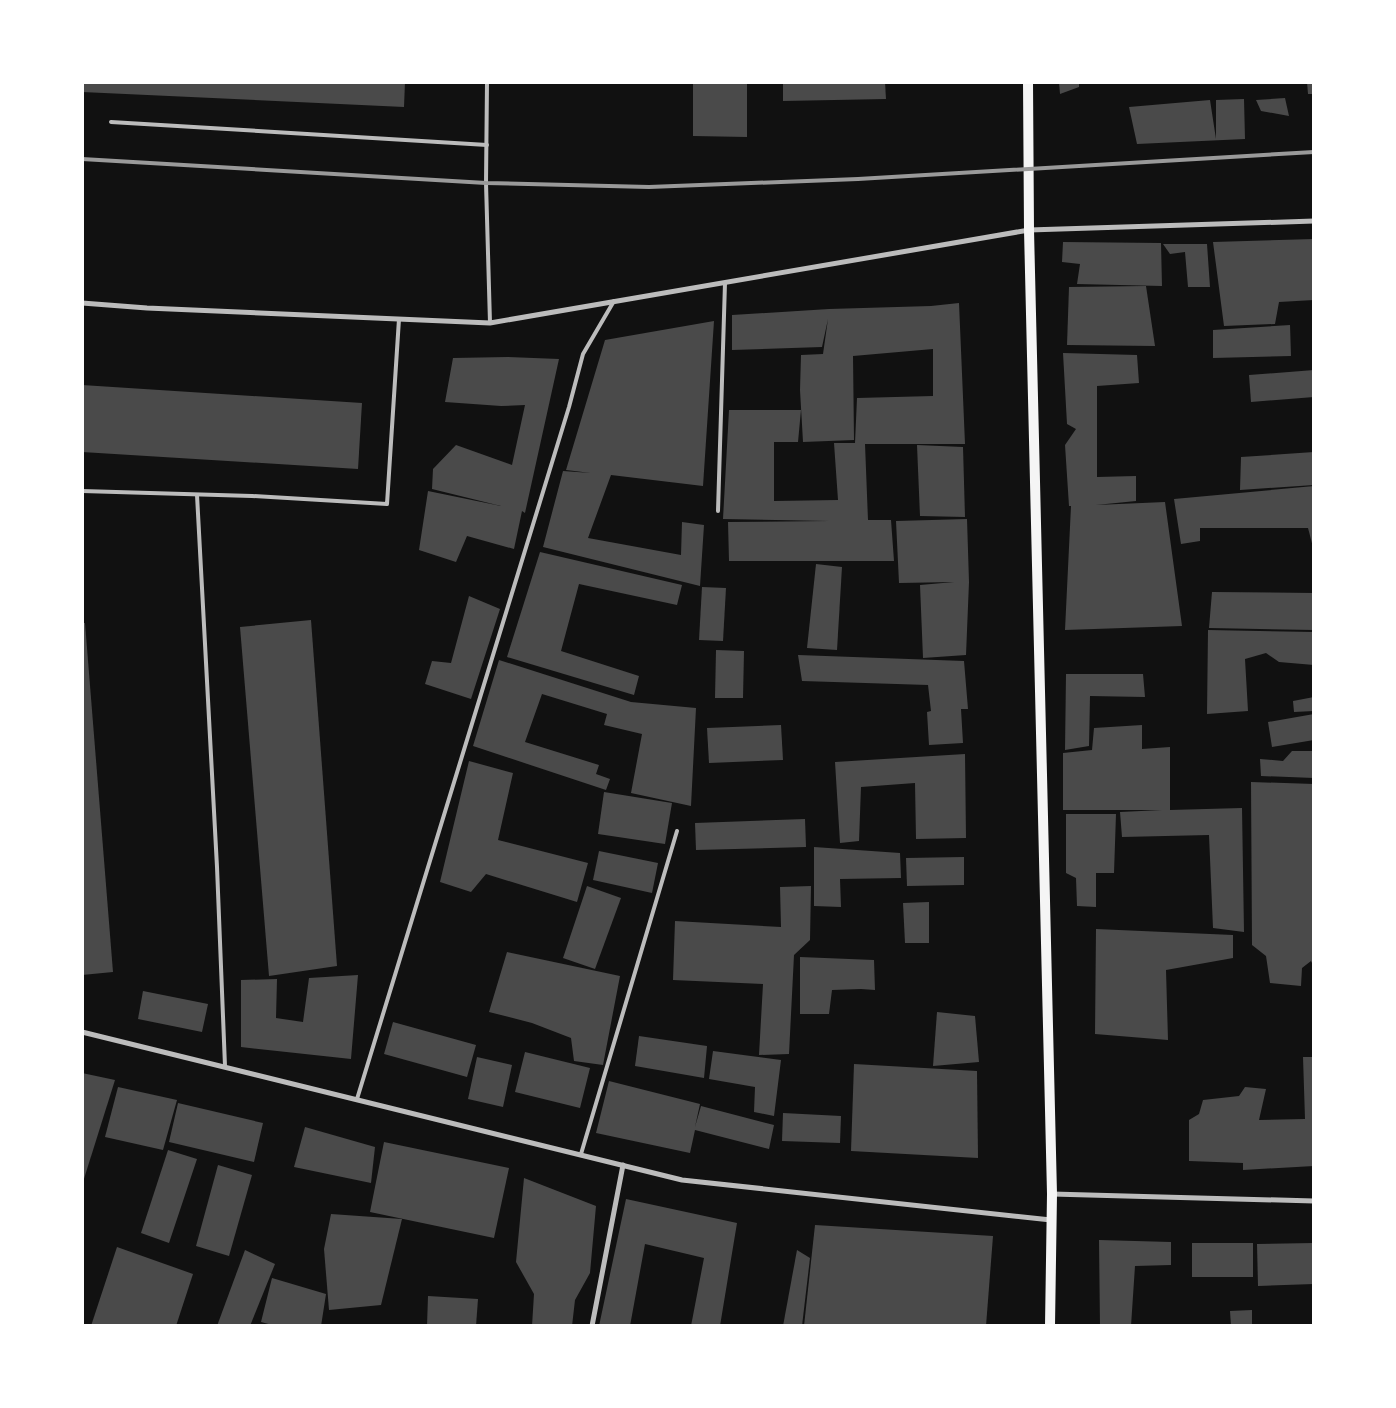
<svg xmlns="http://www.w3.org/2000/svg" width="1396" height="1408" font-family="'DM Sans',sans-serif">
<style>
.building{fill:#4a4a4a}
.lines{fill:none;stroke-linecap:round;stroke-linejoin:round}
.service{stroke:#bcbcbc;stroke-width:4}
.minor{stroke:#bcbcbc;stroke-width:5}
.secondary{stroke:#f5f5f5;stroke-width:10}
.rail{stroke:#9a9a9a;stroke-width:4}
</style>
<rect width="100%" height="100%" fill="#111"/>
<g class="building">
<path d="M82 82H405L404 107 82 92Z"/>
<path d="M693 82H747V137L693 136Z"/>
<path d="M783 82H885L886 99 783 101Z"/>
<path d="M1059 82H1079V87L1060 94Z"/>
<path d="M1307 82H1314V94H1308Z"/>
<path d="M1285 98 1289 116 1261 111 1256 100Z"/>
<path d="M1244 99 1245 139 1137 144 1129 107 1210 100 1216 139V100Z"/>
<path d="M1314 239V300L1279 302 1275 324 1224 326 1213 242Z"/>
<path d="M1063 242 1161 243 1162 286 1077 284 1080 264 1062 262Z"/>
<path d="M1163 244H1207L1210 287H1188L1185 252 1170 254Z"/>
<path d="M1146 286 1155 346 1067 345 1069 287Z"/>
<path d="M959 303 965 444H865L868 520H891L894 561H729L728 522 829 521 723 519 729 410H801L798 442H774V501L838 500 834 443H855L857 398 933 396V349L853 356 854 440 803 442 800 390 801 355 823 354 828 319 822 347 732 350V315L829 309 931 306Z"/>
<path d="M714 321 703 486 611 475 588 538 681 555 682 522 704 525 700 586 543 547 563 471 591 473 566 470 605 340Z"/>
<path d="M1290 325 1291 356 1213 358V330Z"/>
<path d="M1063 353 1137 355 1139 383 1097 386V477L1136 476V501L1096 505 1165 502 1182 626 1065 630 1071 506H1069L1065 445 1076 429 1067 424Z"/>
<path d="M508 357 559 359 525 513 522 511 514 549 467 536 456 562 419 550 428 491 501 506 432 489 433 469 456 445 512 465 525 405 501 406 445 402 453 358Z"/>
<path d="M1314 370V397L1251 402 1249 375Z"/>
<path d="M82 385 362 403 358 469 82 452Z"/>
<path d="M917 445 963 447 965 517 920 516Z"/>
<path d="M1314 452V485L1240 490 1241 457Z"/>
<path d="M1314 486V551L1308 528H1200V541L1181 544 1174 499Z"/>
<path d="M967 519 969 582 966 655 923 658 920 585 954 582 899 583 896 521Z"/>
<path d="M540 552 682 585 677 605 579 584 561 651 639 676 634 695 507 657Z"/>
<path d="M816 564 842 567 837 650 807 648Z"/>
<path d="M702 587 726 588 723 641 699 640Z"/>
<path d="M1212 592 1314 593V630L1209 628Z"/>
<path d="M469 596 500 609 471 699 425 684 432 661 451 663Z"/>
<path d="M311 620 337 966 269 976 240 627Z"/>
<path d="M82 623H85L113 972 82 975Z"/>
<path d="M1208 630 1314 632V665L1279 662 1266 653 1245 659 1248 711 1207 714Z"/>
<path d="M716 650 744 651 743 698H715Z"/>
<path d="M798 655 964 661 968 709H961L963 743 929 745 927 712 931 711 928 685 802 681Z"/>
<path d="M499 660 631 702 696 708 691 806 631 793 642 734 604 725 607 714 542 694 525 742 599 765 596 774 610 779 606 790 473 746Z"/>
<path d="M1066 674H1143L1145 697 1090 696 1089 746 1065 750Z"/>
<path d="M1314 697V711L1294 712 1293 701Z"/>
<path d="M1314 714V740L1272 747 1268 722Z"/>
<path d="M781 725 783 760 709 763 707 728Z"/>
<path d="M1142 725V749L1170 747V810L1242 808 1244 932 1213 928 1209 835 1122 837 1120 812 1162 810H1063V753L1092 750 1094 728Z"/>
<path d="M1292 751H1314V778L1261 776 1260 759 1283 761Z"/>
<path d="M965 754 966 838 916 839 915 783 861 787 859 841 840 843 835 762Z"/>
<path d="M469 761 513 773 498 840 588 863 577 902 486 874 471 892 440 882Z"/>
<path d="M1251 782 1314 784V967L1311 961 1302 968 1301 986 1270 983 1266 956 1252 945Z"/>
<path d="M604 792 672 803 665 844 598 834Z"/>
<path d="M1066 814H1116L1114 873H1096V907L1077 906 1076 878 1066 873Z"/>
<path d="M805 819 806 847 696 850 695 823Z"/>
<path d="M814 847 900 853 901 878 840 879 841 907 814 906Z"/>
<path d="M599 851 658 863 652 893 593 880Z"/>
<path d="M964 857V885L907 886 906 858Z"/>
<path d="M587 886 621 898 595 969 563 958Z"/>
<path d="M811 886 810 940 794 955 789 1054 759 1055 763 984 673 980 675 921 781 927 780 887Z"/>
<path d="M929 902V943H905L903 903Z"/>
<path d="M1096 929 1233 935V958L1166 970 1168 1040 1095 1034Z"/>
<path d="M507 952 620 976 603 1065 574 1061 571 1038 532 1023 489 1012Z"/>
<path d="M800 957 874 960 875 990 861 989 832 990 829 1014H800Z"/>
<path d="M358 975 351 1059 241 1047V980L277 979 276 1018 303 1022 309 978Z"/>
<path d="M143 991 208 1004 202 1032 138 1019Z"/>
<path d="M937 1012 975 1016 979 1062 933 1066Z"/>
<path d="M393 1022 476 1045 467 1077 384 1054Z"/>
<path d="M639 1036 707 1046 704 1078 635 1066Z"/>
<path d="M713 1051 781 1060 774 1116 754 1112 755 1087 709 1079Z"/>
<path d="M525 1052 590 1068 580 1108 515 1092Z"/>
<path d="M477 1057 512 1065 503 1107 468 1099Z"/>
<path d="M1303 1057H1314V1166L1243 1170V1163L1189 1161V1120L1199 1114 1203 1100 1239 1096 1245 1087 1266 1089 1259 1120 1305 1119Z"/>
<path d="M854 1064 977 1071 978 1158 851 1151Z"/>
<path d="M82 1073 115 1080 83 1182H82Z"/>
<path d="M609 1081 700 1104 695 1127 701 1106 774 1125 769 1149 695 1130 690 1153 596 1133Z"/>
<path d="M118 1087 177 1100 163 1150 105 1137Z"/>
<path d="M178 1103 263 1123 254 1162 169 1142Z"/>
<path d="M783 1113 841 1116 840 1143 782 1141Z"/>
<path d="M305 1127 375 1147 371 1183 294 1167Z"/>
<path d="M384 1142 509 1168 494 1238 370 1212Z"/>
<path d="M168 1150 197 1159 169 1243 141 1233Z"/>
<path d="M218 1165 252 1175 229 1256 196 1246Z"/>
<path d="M524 1178 596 1206 590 1273 575 1300 572 1326H532L534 1294 516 1262Z"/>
<path d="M626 1199 737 1223 720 1326H691L704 1258 645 1244 630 1326H599Z"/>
<path d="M331 1214 402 1219 381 1305 329 1310 324 1249Z"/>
<path d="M815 1225 993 1236 986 1326H804Z"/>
<path d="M1099 1240 1171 1242V1265L1135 1266 1131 1326H1100Z"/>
<rect x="1192" y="1243" width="61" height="34"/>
<path d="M1314 1243V1284L1258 1286 1257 1244Z"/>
<path d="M117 1247 193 1274 176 1326H91Z"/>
<path d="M245 1250 275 1264 250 1326H217Z"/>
<path d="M797 1250 810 1258 802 1326H783Z"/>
<path d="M272 1278 326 1294 321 1326H276L261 1322Z"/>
<path d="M428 1296 478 1299 476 1326H427Z"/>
<path d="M1252 1310V1326H1231L1230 1311Z"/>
</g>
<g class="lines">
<g class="service">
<path d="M487 82 486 183 490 323"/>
<path d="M111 122 487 145"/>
<path d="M82 491 252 496 387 504 399 319"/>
<path d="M197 495 217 867 225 1066"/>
<path d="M718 511 725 283"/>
<path d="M357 1099 569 407 583 354 614 301"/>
<path d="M581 1154 677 831"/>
</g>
<g class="minor">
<path d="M82 303 147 308 490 323 1029 230 1314 221"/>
<path d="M82 1032 682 1180 1051 1220"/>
<path d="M1052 1194 1314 1201"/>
<path d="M592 1326 623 1165"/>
</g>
<path class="secondary" d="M1028 82 1029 230 1052 1194 1050 1326"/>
<path class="rail" d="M82 159 486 183 649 187 858 179 1314 152"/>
</g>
<rect width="1396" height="1408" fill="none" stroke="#ffffff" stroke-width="168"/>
</svg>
